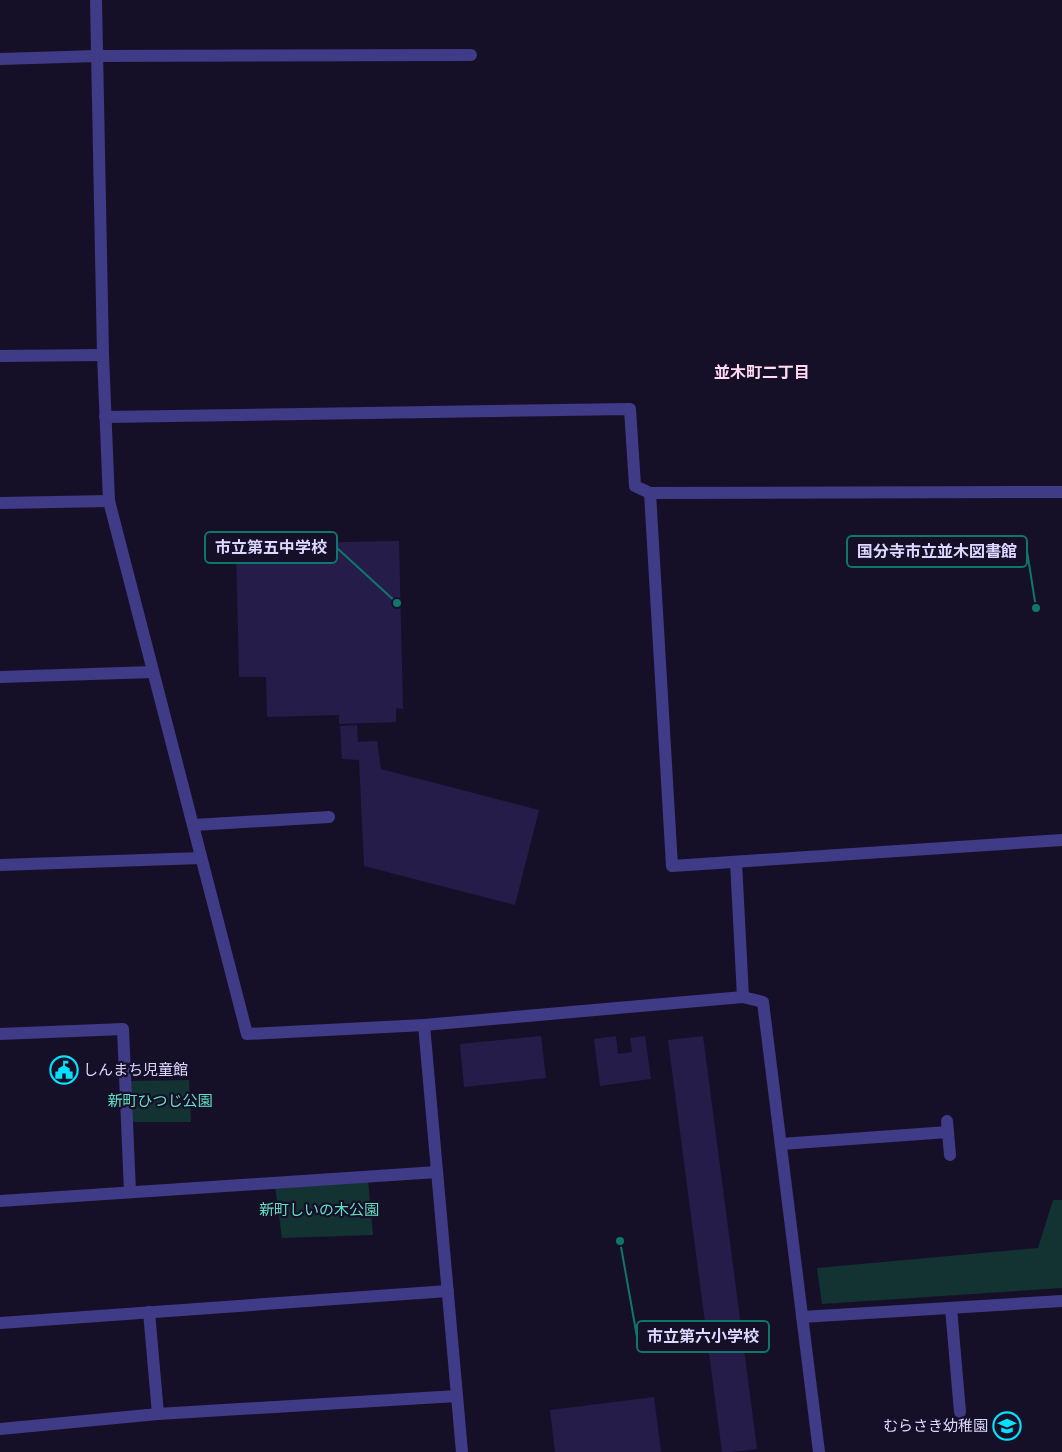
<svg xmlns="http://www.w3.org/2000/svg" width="1062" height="1452" font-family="Montserrat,'Noto Sans JP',sans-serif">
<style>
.green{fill:#133332}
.building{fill:#261c49}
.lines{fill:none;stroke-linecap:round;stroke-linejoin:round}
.minor{stroke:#3f3b87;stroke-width:12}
.labels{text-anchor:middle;stroke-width:4.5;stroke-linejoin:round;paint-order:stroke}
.poi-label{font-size:15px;fill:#ddd8ff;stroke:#151028;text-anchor:start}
.park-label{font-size:15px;fill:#63e0c2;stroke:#151028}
.neighbourhood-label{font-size:16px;font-weight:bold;fill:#ffdaf1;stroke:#151028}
.leader{fill:none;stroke:#0f766e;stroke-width:2}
.callout-dot{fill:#0f766e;stroke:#151028;stroke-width:2}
.callout{fill:#151028;stroke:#0f766e;stroke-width:2}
.callout-label{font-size:16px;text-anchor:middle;font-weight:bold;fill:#ddd8ff}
</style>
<rect width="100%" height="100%" fill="#151028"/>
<g class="green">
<path d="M189 1080 191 1122H131L129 1081Z"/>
<path d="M368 1180 373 1235 282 1238 275 1186Z"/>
<path d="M1053 1200H1062V1288L822 1304 817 1268 1038 1248Z"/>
</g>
<g class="building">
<path d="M399 541 403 709 396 708V722L339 724V715L267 717 266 677H239L236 544Z"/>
<path d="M357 725 358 742 377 741 381 769 539 810 515 905 364 866 359 760 342 759 340 726Z"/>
<path d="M541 1036 546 1078 464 1087 460 1044Z"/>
<path d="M616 1036 618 1054 632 1052 630 1038 645 1036 651 1079 600 1086 594 1039Z"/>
<path d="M703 1036 757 1449 731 1452H722L668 1040Z"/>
<path d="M654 1397 661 1452H555L550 1410Z"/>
</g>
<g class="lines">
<g class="minor">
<path d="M96 0 103 355 109 501 247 1034 424 1025 743 997 763 1002 819 1452"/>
<path d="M0 59 97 56 471 55"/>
<path d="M0 356 103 355"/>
<path d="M105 417 630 409 635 486 650 493"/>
<path d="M1062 492 650 493 672 866 1062 840"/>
<path d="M0 503 109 501"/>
<path d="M0 677 153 672"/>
<path d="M194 825 329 817"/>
<path d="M736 862 743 997"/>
<path d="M0 865 201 858"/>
<path d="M424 1025 462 1452"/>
<path d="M0 1034 123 1029 130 1192"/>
<path d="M947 1121 950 1155"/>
<path d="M781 1144 948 1132"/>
<path d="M0 1201 437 1172"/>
<path d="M951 1308 960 1412"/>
<path d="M149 1312 158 1414"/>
<path d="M802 1317 1062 1301"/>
<path d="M0 1323 448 1291"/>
<path d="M0 1429 158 1414 457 1396"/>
</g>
</g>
<defs>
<g id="civic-ring" transform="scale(1.4375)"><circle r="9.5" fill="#151028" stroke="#05e1fe" stroke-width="1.5"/><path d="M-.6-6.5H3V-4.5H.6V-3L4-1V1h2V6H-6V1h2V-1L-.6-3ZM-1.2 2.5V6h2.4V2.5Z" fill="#05e1fe"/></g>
<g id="school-ring" transform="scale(1.4375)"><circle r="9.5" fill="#151028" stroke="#05e1fe" stroke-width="1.5"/><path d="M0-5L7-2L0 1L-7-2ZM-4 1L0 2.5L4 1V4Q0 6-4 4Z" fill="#05e1fe"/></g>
</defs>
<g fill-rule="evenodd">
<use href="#civic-ring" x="64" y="1070"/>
<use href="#school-ring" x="1007" y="1426"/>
</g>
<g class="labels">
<g class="poi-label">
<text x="83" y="1075">しんまち児童館</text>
<text x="988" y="1431" text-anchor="end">むらさき幼稚園</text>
</g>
<g class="park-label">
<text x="160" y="1106">新町ひつじ公園</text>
<text x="319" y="1215">新町しいの木公園</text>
</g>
<g class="neighbourhood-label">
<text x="762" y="378">並木町二丁目</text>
</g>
</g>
<path class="leader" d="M397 603L337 548M1036 608L1027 551M620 1241L637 1337"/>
<g class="callout-dot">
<circle cx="397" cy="603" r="5"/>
<circle cx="1036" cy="608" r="5"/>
<circle cx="620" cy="1241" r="5"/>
</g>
<g class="callout">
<rect x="205" y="532" width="132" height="31" rx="5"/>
<rect x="847" y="536" width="180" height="31" rx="5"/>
<rect x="637" y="1321" width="132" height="31" rx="5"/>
</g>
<g class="callout-label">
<text x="271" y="553">市立第五中学校</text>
<text x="937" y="557">国分寺市立並木図書館</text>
<text x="703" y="1342">市立第六小学校</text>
</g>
</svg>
